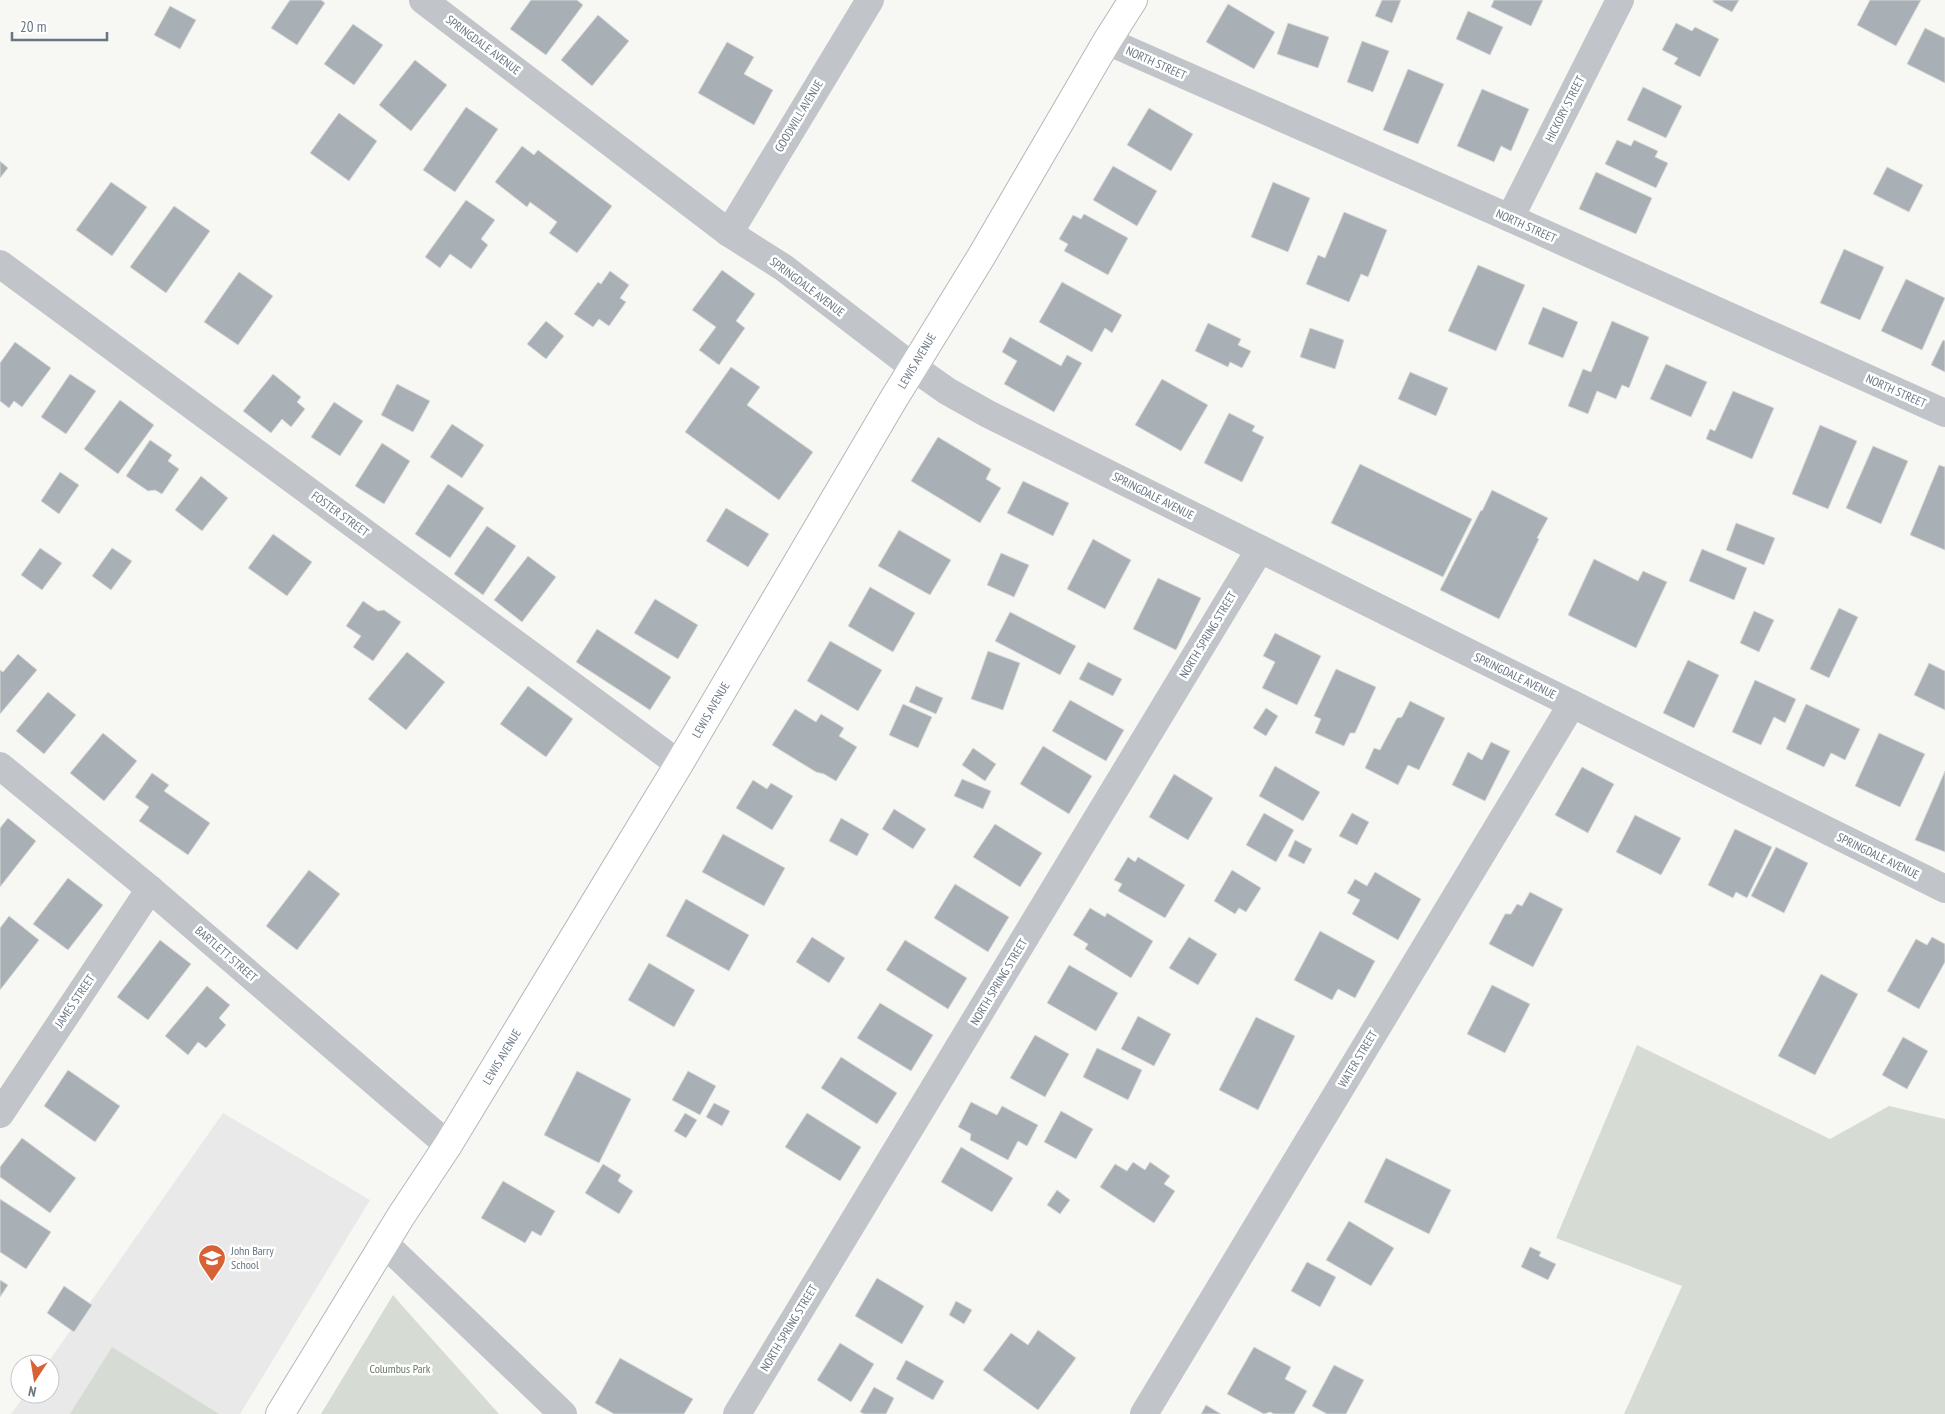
<svg xmlns="http://www.w3.org/2000/svg" width="1945" height="1414" font-family="'PT Sans Narrow',sans-serif">
<style>
.built{fill:#e8e9e8}
.green{fill:#d6dcd4}
.building{fill:#a8afb5;stroke:#d9d9d7}
.lines{fill:none;stroke-linecap:round;stroke-linejoin:round}
.secondary-casing{stroke:#b3b8bc;stroke-width:30}
.street{stroke:#c1c4c8;stroke-width:28}
.secondary{stroke:#fff;stroke-width:28}
.labels{text-anchor:middle;stroke-width:5;stroke-linejoin:round;paint-order:stroke}
.street-label{font-size:12px;fill:#687683;stroke:#fff}
.poi-label{font-size:12px;fill:#687683;stroke:#fff;text-anchor:start}
.park-label{font-size:12px;fill:#6a7b67;stroke:#fff}
</style>
<rect width="100%" height="100%" fill="#f7f7f4"/>
<path class="built" d="M223 1113 370 1200 240 1414H11L26 1394H50V1364H47Z"/>
<g class="green">
<path d="M1637 1045 1830 1139 1889 1106 1945 1119V1414H1624L1682 1286 1556 1238Z"/>
<path d="M393 1295 406 1310 499 1414H321Z"/>
<path d="M112 1347 219 1414H70Z"/>
</g>
<g class="building">
<path d="M290 0H321L325 3 297 45 271 28Z"/>
<path d="M531 0H577L583 5 546 55 510 29Z"/>
<path d="M1382 0H1401L1392 23 1375 16Z"/>
<path d="M1494 0H1543L1531 26 1491 7Z"/>
<path d="M1713 0H1739L1732 12 1713 2Z"/>
<path d="M1870 0H1921L1896 46 1857 25Z"/>
<path d="M1228 4 1275 32 1254 69 1206 42Z"/>
<path d="M170 6 196 20 180 49 154 35Z"/>
<path d="M1468 11 1503 27 1490 55 1456 39Z"/>
<path d="M598 15 629 41 592 86 561 60Z"/>
<path d="M1288 23 1329 37 1318 68 1277 54Z"/>
<path d="M1676 23 1692 31 1695 27 1719 39 1700 77 1674 64 1678 58 1662 50Z"/>
<path d="M353 24 383 45 354 85 324 64Z"/>
<path d="M1925 28 1945 38V83L1907 64Z"/>
<path d="M1362 41 1389 51 1373 92 1347 82Z"/>
<path d="M727 42 754 57 744 74 773 90 754 125 698 93Z"/>
<path d="M415 60 447 85 411 131 379 105Z"/>
<path d="M1408 69 1444 84 1418 144 1383 130Z"/>
<path d="M1643 87 1682 106 1666 138 1627 120Z"/>
<path d="M1482 89 1529 109 1511 151 1501 146 1494 162 1457 146Z"/>
<path d="M466 107 498 129 455 192 423 170Z"/>
<path d="M1149 108 1193 134 1171 171 1127 145Z"/>
<path d="M339 113 377 141 349 181 310 153Z"/>
<path d="M1617 140 1631 146 1634 140 1658 151 1655 157 1668 163 1656 188 1605 164Z"/>
<path d="M522 146 534 155 538 150 612 206 577 253 549 233 557 222 530 202 527 207 495 182Z"/>
<path d="M0 161 8 168 0 178Z"/>
<path d="M1113 166 1157 191 1137 226 1093 200Z"/>
<path d="M1887 167 1923 185 1909 212 1873 194Z"/>
<path d="M1596 172 1652 198 1636 234 1579 209Z"/>
<path d="M111 182 147 207 112 256 76 230Z"/>
<path d="M1273 182 1310 198 1288 252 1251 237Z"/>
<path d="M466 200 495 220 481 239 488 245 471 269 450 254 440 268 425 257Z"/>
<path d="M174 206 210 231 166 293 130 267Z"/>
<path d="M1344 212 1387 230 1368 277 1361 274 1349 302 1306 284 1318 255 1325 258Z"/>
<path d="M1084 214 1128 238 1108 275 1064 251 1068 244 1059 239 1073 215 1081 219Z"/>
<path d="M1844 249 1884 267 1860 320 1820 303Z"/>
<path d="M1478 265 1525 285 1496 351 1448 331Z"/>
<path d="M722 270 755 294 736 321 745 328 719 365 699 350 716 327 692 310Z"/>
<path d="M610 271 629 285 620 298 626 302 609 326 599 319 593 327 574 314 598 282 601 284Z"/>
<path d="M239 272 273 296 238 345 204 322Z"/>
<path d="M1906 279 1945 298 1922 350 1881 331Z"/>
<path d="M1062 282 1122 315 1112 333 1105 328 1092 352 1039 322Z"/>
<path d="M1543 307 1578 322 1563 358 1528 344Z"/>
<path d="M546 321 564 336 546 359 527 344Z"/>
<path d="M1612 321 1649 337 1629 388 1622 385 1616 399 1597 391 1588 414 1568 406 1583 369 1591 372Z"/>
<path d="M1208 323 1241 339 1238 345 1251 351 1242 368 1230 362 1228 367 1195 351Z"/>
<path d="M1310 328 1344 340 1335 369 1300 357Z"/>
<path d="M1010 337 1061 366 1067 355 1082 363 1054 412 1004 384 1017 361 1002 352Z"/>
<path d="M1943 340 1945 341V372L1931 365Z"/>
<path d="M15 342 51 368 22 407 14 401 9 408 0 401V363Z"/>
<path d="M1666 364 1707 382 1691 417 1650 399Z"/>
<path d="M731 367 760 387 747 405 813 452 779 500 685 432Z"/>
<path d="M1410 372 1448 388 1436 416 1398 399Z"/>
<path d="M70 374 96 391 66 434 41 417Z"/>
<path d="M273 374 301 397 297 402 305 409 291 427 282 419 271 433 243 411Z"/>
<path d="M1162 379 1208 405 1181 451 1135 425Z"/>
<path d="M397 384 430 401 413 432 381 415Z"/>
<path d="M1733 391 1774 408 1752 459 1706 439 1710 429 1715 431Z"/>
<path d="M120 400 154 425 118 474 84 449Z"/>
<path d="M334 402 363 421 340 456 311 437Z"/>
<path d="M1229 413 1255 426 1252 431 1264 437 1242 482 1204 463Z"/>
<path d="M452 424 484 445 462 478 430 457Z"/>
<path d="M1820 425 1857 441 1828 509 1792 494Z"/>
<path d="M938 437 991 469 986 479 1001 488 980 523 911 481Z"/>
<path d="M150 440 172 455 168 461 179 469 162 494 155 490 148 491 126 476Z"/>
<path d="M382 443 410 461 384 504 355 486Z"/>
<path d="M1873 446 1908 461 1881 524 1846 508Z"/>
<path d="M1360 464 1472 519 1443 577 1331 523Z"/>
<path d="M1939 465 1945 467V550L1910 535Z"/>
<path d="M60 472 79 485 59 514 41 501Z"/>
<path d="M201 476 228 498 202 531 175 510Z"/>
<path d="M1023 481 1069 503 1053 536 1007 513Z"/>
<path d="M448 484 484 508 450 558 415 534Z"/>
<path d="M1492 490 1548 518 1537 538 1539 539 1499 619 1440 590 1481 510 1482 511Z"/>
<path d="M726 508 769 534 748 567 706 541Z"/>
<path d="M1736 523 1775 538 1764 565 1726 550Z"/>
<path d="M487 526 516 546 483 595 454 574Z"/>
<path d="M899 530 951 560 930 595 878 566Z"/>
<path d="M273 534 312 562 287 596 248 568Z"/>
<path d="M1093 539 1131 560 1105 609 1067 589Z"/>
<path d="M40 548 62 563 42 590 21 575Z"/>
<path d="M112 548 132 561 111 590 92 576Z"/>
<path d="M1702 549 1747 568 1734 600 1689 581Z"/>
<path d="M1001 553 1029 565 1014 597 987 585Z"/>
<path d="M528 556 556 577 522 622 494 600Z"/>
<path d="M1594 559 1638 581 1643 571 1667 582 1636 648 1568 615Z"/>
<path d="M1158 578 1201 598 1176 650 1133 629Z"/>
<path d="M870 587 915 613 893 652 848 626Z"/>
<path d="M655 599 698 625 678 659 634 633Z"/>
<path d="M363 601 378 611 384 610 401 622 373 661 353 647 361 636 346 626Z"/>
<path d="M1839 608 1858 617 1829 678 1810 669Z"/>
<path d="M1754 611 1774 620 1759 652 1740 643Z"/>
<path d="M1010 612 1076 646 1060 675 995 641Z"/>
<path d="M597 629 671 677 650 710 576 662Z"/>
<path d="M1275 633 1321 656 1297 705 1262 688 1275 662 1263 656Z"/>
<path d="M830 641 882 670 858 711 807 681Z"/>
<path d="M988 651 1020 663 1003 710 971 699Z"/>
<path d="M407 652 445 682 406 730 368 699Z"/>
<path d="M18 654 37 670 0 714V670L3 672Z"/>
<path d="M1688 660 1719 675 1694 728 1663 713Z"/>
<path d="M1088 662 1122 679 1113 696 1079 679Z"/>
<path d="M1929 663 1945 671V710L1914 695Z"/>
<path d="M1336 669 1376 687 1355 733H1350L1344 746 1315 733 1321 719 1314 716Z"/>
<path d="M1755 680 1796 699 1785 723 1774 717 1761 745 1732 732Z"/>
<path d="M528 686 573 719 546 757 500 724Z"/>
<path d="M916 686 943 698 936 714 909 702Z"/>
<path d="M48 692 76 715 44 754 16 731Z"/>
<path d="M1070 700 1124 730 1106 761 1052 731Z"/>
<path d="M1410 701 1445 718 1419 770 1408 765 1398 785 1365 768 1374 748 1380 750 1397 718 1402 717Z"/>
<path d="M903 704 932 717 918 748 889 735Z"/>
<path d="M1806 704 1860 729 1845 760 1831 753 1824 767 1786 749Z"/>
<path d="M1266 708 1278 716 1266 736 1253 728Z"/>
<path d="M795 709 816 722 821 714 844 728 839 736 857 747 836 781 824 774 816 772 772 745Z"/>
<path d="M103 733 137 761 104 801 70 773Z"/>
<path d="M1879 733 1925 754 1900 807 1855 786Z"/>
<path d="M1491 742 1510 751 1485 801 1452 785 1468 752 1482 760Z"/>
<path d="M1043 746 1092 776 1069 814 1020 784Z"/>
<path d="M973 748 996 764 985 781 962 765Z"/>
<path d="M1275 766 1320 792 1303 821 1259 796Z"/>
<path d="M1582 767 1614 784 1588 833 1555 815Z"/>
<path d="M1945 771V852L1915 840Z"/>
<path d="M152 773 169 785 164 791 210 823 188 855 139 821 149 807 135 797Z"/>
<path d="M1174 774 1213 798 1188 840 1149 817Z"/>
<path d="M962 779 991 791 983 809 954 796Z"/>
<path d="M753 780 767 789 771 783 793 796 772 830 736 808Z"/>
<path d="M894 809 926 829 913 849 882 829Z"/>
<path d="M1264 813 1294 830 1276 862 1246 845Z"/>
<path d="M1352 813 1369 822 1357 845 1339 836Z"/>
<path d="M1635 815 1681 838 1661 875 1616 852Z"/>
<path d="M8 818 36 841 0 887V828Z"/>
<path d="M841 818 869 834 857 856 829 841Z"/>
<path d="M995 824 1042 853 1020 887 973 857Z"/>
<path d="M1735 829 1772 847 1747 898 1736 892 1733 898 1708 885Z"/>
<path d="M723 834 785 868 764 906 702 872Z"/>
<path d="M1295 840 1312 849 1304 864 1288 856Z"/>
<path d="M1776 847 1808 863 1784 913 1751 896Z"/>
<path d="M1128 857 1135 862 1138 857 1185 885 1165 918 1118 891 1122 884 1114 880Z"/>
<path d="M309 870 340 894 297 950 266 926Z"/>
<path d="M1232 870 1261 888 1246 912 1239 908 1235 914 1214 901Z"/>
<path d="M1375 872 1421 899 1398 940 1352 914 1360 900 1347 893 1355 879 1367 886Z"/>
<path d="M68 878 103 905 68 950 33 924Z"/>
<path d="M955 884 1009 917 988 952 934 918Z"/>
<path d="M1530 892 1563 909 1533 967 1489 944 1505 914H1511L1517 904 1522 906Z"/>
<path d="M686 899 749 935 729 971 666 936Z"/>
<path d="M1090 908 1105 917 1107 913 1153 941 1131 978 1085 949 1088 944 1073 935Z"/>
<path d="M9 916 39 940 0 990V928Z"/>
<path d="M1320 931 1375 961 1355 998 1338 989 1332 1000 1294 980Z"/>
<path d="M812 937 845 958 829 983 796 962Z"/>
<path d="M1189 937 1217 954 1198 985 1169 968Z"/>
<path d="M1932 937 1945 944V962L1919 1009 1887 991 1916 939 1927 945Z"/>
<path d="M160 940 191 964 148 1020 117 997Z"/>
<path d="M905 940 967 978 948 1009 886 970Z"/>
<path d="M649 963 695 990 674 1027 628 1000Z"/>
<path d="M1069 965 1118 993 1096 1031 1047 1003Z"/>
<path d="M1821 974 1858 994 1815 1075 1778 1056Z"/>
<path d="M1492 985 1530 1004 1505 1053 1467 1034Z"/>
<path d="M207 986 230 1005 219 1018 226 1025 206 1048 198 1042 188 1055 165 1036Z"/>
<path d="M880 1003 933 1035 911 1071 857 1038Z"/>
<path d="M1138 1016 1171 1034 1154 1066 1121 1049Z"/>
<path d="M1256 1017 1295 1036 1258 1110 1219 1090Z"/>
<path d="M1035 1035 1069 1054 1045 1097 1010 1078Z"/>
<path d="M1903 1037 1928 1051 1907 1089 1882 1075Z"/>
<path d="M1097 1048 1142 1070 1128 1100 1083 1077Z"/>
<path d="M841 1057 897 1093 877 1124 821 1088Z"/>
<path d="M68 1070 120 1106 95 1142 44 1106Z"/>
<path d="M577 1071 631 1099 599 1163 544 1135Z"/>
<path d="M688 1071 716 1086 700 1115 672 1100Z"/>
<path d="M971 1102 997 1115 1002 1106 1038 1125 1027 1146 1018 1141 1008 1160 970 1140 971 1134 958 1127Z"/>
<path d="M714 1103 730 1111 722 1126 706 1117Z"/>
<path d="M1061 1111 1093 1129 1076 1159 1044 1142Z"/>
<path d="M685 1113 697 1120 686 1138 674 1131Z"/>
<path d="M807 1113 861 1147 840 1181 785 1147Z"/>
<path d="M22 1138 76 1178 50 1213 0 1177V1167Z"/>
<path d="M961 1147 1013 1178 992 1212 941 1182Z"/>
<path d="M1386 1158 1451 1190 1429 1234 1364 1202Z"/>
<path d="M1133 1162 1145 1170 1150 1162 1170 1176 1164 1184 1175 1191 1154 1223 1100 1187 1115 1164 1127 1171Z"/>
<path d="M603 1164 621 1175 618 1181 633 1191 619 1214 585 1193Z"/>
<path d="M503 1181 555 1211 541 1236 532 1231 525 1243 481 1218Z"/>
<path d="M1057 1190 1070 1200 1060 1214 1047 1205Z"/>
<path d="M0 1199 51 1232 26 1269 0 1252Z"/>
<path d="M1349 1221 1394 1248 1371 1286 1326 1260Z"/>
<path d="M1530 1247 1541 1252 1539 1256 1556 1264 1548 1280 1521 1267Z"/>
<path d="M1307 1262 1336 1277 1320 1307 1291 1291Z"/>
<path d="M877 1278 924 1306 902 1344 855 1316Z"/>
<path d="M0 1280 8 1285 0 1297Z"/>
<path d="M64 1286 92 1305 74 1332 47 1313Z"/>
<path d="M956 1301 972 1310 964 1324 949 1315Z"/>
<path d="M1038 1330 1076 1358 1038 1410 983 1370 1011 1333 1028 1345Z"/>
<path d="M840 1343 874 1364 851 1402 817 1380Z"/>
<path d="M1254 1347 1291 1367 1285 1379 1307 1391 1294 1414H1274L1270 1412 1264 1414 1227 1394Z"/>
<path d="M620 1358 693 1399 684 1414H614L595 1403Z"/>
<path d="M906 1360 944 1381 933 1400 896 1379Z"/>
<path d="M1334 1365 1364 1380 1346 1414H1327L1312 1406Z"/>
<path d="M874 1387 894 1398 886 1414H864L860 1412Z"/>
<path d="M1206 1405 1221 1414H1201Z"/>
</g>
<g class="lines">
<g class="secondary-casing">
<path id="secondary" d="M280 1414 401 1216 448 1145 679 764 893 400 981 257 1107 41 1133 0"/>
</g>
<g class="street">
<path d="M423 0 729 233 784 268 913 367 947 391 988 414 1945 889"/>
<path d="M1107 41 1510 218 1945 413"/>
<path d="M1510 218 1620 0"/>
<path d="M729 233 870 0"/>
<path d="M0 264 679 764"/>
<path d="M0 766 150 889 448 1145"/>
<path d="M0 1114 150 889"/>
<path d="M384 1243 563 1414"/>
<path d="M737 1414 1260 549"/>
<path d="M1144 1414 1572 704"/>
</g>
<use href="#secondary" class="secondary"/>
</g>
<defs>
<g id="school-pin" transform="scale(1.4375)"><path d="M0 17L-7.5 6A9.5 9.5 0 1 1 7.5 6Z" fill="#d76235" stroke="#fff"/><path d="M0-5L7-2L0 1L-7-2ZM-4 1L0 2.5L4 1V4Q0 6-4 4Z" fill="#fff"/></g>
</defs>
<g fill-rule="evenodd">
<use href="#school-pin" x="212" y="1258"/>
</g>
<g class="labels">
<g class="street-label">
<text transform="translate(483 45) rotate(37)" y="4">SPRINGDALE AVENUE</text>
<text transform="translate(1156 63) rotate(24)" y="4">NORTH STREET</text>
<text transform="translate(1565 109) rotate(-63)" y="4">HICKORY STREET</text>
<text transform="translate(799 116) rotate(-59)" y="4">GOODWILL AVENUE</text>
<text transform="translate(1526 226) rotate(24)" y="4">NORTH STREET</text>
<text transform="translate(807 287) rotate(37)" y="4">SPRINGDALE AVENUE</text>
<text transform="translate(917 361) rotate(-59)" y="4">LEWIS AVENUE</text>
<text transform="translate(1896 391) rotate(24)" y="4">NORTH STREET</text>
<text transform="translate(1153 496) rotate(27)" y="4">SPRINGDALE AVENUE</text>
<text transform="translate(340 514) rotate(36)" y="4">FOSTER STREET</text>
<text transform="translate(1208 635) rotate(-59)" y="4">NORTH SPRING STREET</text>
<text transform="translate(1515 676) rotate(26)" y="4">SPRINGDALE AVENUE</text>
<text transform="translate(711 710) rotate(-60)" y="4">LEWIS AVENUE</text>
<text transform="translate(1878 856) rotate(26)" y="4">SPRINGDALE AVENUE</text>
<text transform="translate(226 954) rotate(41)" y="4">BARTLETT STREET</text>
<text transform="translate(999 982) rotate(-59)" y="4">NORTH SPRING STREET</text>
<text transform="translate(75 1001) rotate(-56)" y="4">JAMES STREET</text>
<text transform="translate(502 1057) rotate(-59)" y="4">LEWIS AVENUE</text>
<text transform="translate(1358 1059) rotate(-59)" y="4">WATER STREET</text>
<text transform="translate(789 1328) rotate(-59)" y="4">NORTH SPRING STREET</text>
</g>
<g class="poi-label">
<text x="231" y="1255">John Barry<tspan x="231" dy="14">School</tspan></text>
</g>
<g class="park-label">
<text x="400" y="1373">Columbus Park</text>
</g>
</g>
<g transform="translate(35 1379) rotate(192)"><circle r="24" fill="#ffffff" stroke="#c3c8cd"/>
<path d="M0-4L9 19L0 12L-9 19Z" fill="#d76235"/>
<text y="-8" font-size="14" font-weight="bold" text-anchor="middle" fill="#687683">N</text>
</g>
<path d="M12 32v8h95v-8" fill="none" stroke="#687683" stroke-width="2.5"/>
<text x="20" y="32" font-size="15" fill="#687683" stroke="#ffffff" stroke-width="4" paint-order="stroke">20 m</text>
</svg>
